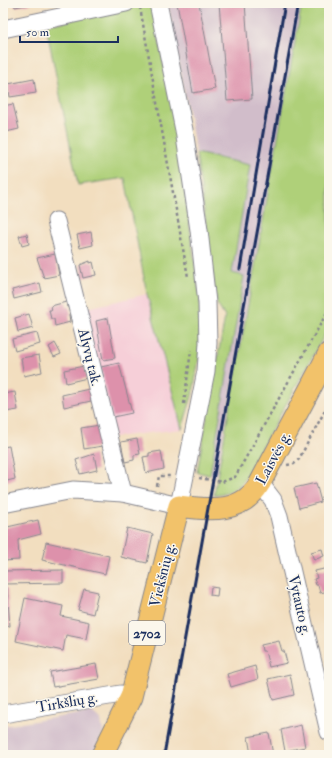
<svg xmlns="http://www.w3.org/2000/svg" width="332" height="758" font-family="'IM FELL Double Pica',serif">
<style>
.built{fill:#f6cfd8}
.industrial{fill:#d1bdca}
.green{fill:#afd079;stroke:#65806c}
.building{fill:#dd91ab}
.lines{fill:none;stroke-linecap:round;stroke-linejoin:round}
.minor-casing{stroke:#86868e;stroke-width:19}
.major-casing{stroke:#86868e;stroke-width:23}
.path{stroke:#86868e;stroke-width:2.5;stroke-dasharray:3 3;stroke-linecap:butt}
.minor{stroke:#fff;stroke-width:17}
.major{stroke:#f2c26a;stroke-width:21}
.rail{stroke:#1b2f5e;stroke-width:3}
.labels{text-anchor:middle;stroke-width:3;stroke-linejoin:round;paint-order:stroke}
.shield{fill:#fbf7ec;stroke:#5e6b89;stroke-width:1}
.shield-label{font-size:14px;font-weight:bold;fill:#1b2f5e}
.street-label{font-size:15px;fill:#1b2f5e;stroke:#fbf7ec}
</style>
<rect width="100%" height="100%" fill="#fbf7ec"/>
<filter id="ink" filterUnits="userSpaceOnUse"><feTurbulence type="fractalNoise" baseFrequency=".025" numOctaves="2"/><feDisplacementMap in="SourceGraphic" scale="8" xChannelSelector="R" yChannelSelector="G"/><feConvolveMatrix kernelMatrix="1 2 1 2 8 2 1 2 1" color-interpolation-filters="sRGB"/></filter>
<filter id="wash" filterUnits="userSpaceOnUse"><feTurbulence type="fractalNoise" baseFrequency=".012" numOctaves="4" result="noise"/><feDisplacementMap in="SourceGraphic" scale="16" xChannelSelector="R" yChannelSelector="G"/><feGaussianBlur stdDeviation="0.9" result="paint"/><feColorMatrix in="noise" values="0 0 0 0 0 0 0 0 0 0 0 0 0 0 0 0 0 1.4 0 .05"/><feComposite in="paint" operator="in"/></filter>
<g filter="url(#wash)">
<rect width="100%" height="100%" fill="#f2debf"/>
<path class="built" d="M147 294 182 429 114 437 83 309Z"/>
<g class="industrial">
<path d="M168 3H302L216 476 210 475 244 276 232 273 250 165 196 153Z"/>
<path d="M92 712 101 720 103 732 93 755H3V726Z"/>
</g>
<g class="green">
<path d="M70 3H152L177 135 200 301 199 358 193 393 182 429 147 294 125 178 78 185 46 25 74 20Z"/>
<path d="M302 3H329V327L242 483C233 491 226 495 214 495Z"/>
<path d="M196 153 250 165 232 273 244 276 210 475 197 472 225 317 217 304Z"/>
</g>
<g id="blocks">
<g class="building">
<path d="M14 3H31V4L15 7Z"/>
<path d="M177 3H199L215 89 193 93Z"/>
<path d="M219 3H245L252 99 227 101Z"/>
<path d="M34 79 36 93 10 97 8 84Z"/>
<path d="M13 104 19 129 6 132 3 106Z"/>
<path d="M91 232 93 245 80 248 77 235Z"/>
<path d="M27 234 29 244 22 246 19 236Z"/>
<path d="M55 254 59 275 44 278 37 258Z"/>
<path d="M90 261V263L93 262 96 275 83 278 80 265Z"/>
<path d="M40 283 42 292 14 299 12 290Z"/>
<path d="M66 302 67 307H69L71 315H69L70 322 55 326 54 319H51L49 310H52L51 306Z"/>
<path d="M29 314 33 328 18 332 15 318Z"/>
<path d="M108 318 115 358 103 360 96 321Z"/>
<path d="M37 333 40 344 15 351 12 339Z"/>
<path d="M55 343 61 354 54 357 49 347Z"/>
<path d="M39 355 42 372 24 376 21 358Z"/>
<path d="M119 363 132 413 113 417 101 367Z"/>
<path d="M84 366 87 378 66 383 64 370Z"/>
<path d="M89 389 91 401 64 407 62 395Z"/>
<path d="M15 392 18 410 5 412 3 394Z"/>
<path d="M100 425 103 446 84 449 81 428Z"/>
<path d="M137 439 140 454 134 455V460L125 462 121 442Z"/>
<path d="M9 446 15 479 3 482V447Z"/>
<path d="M161 451 164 469 146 473 143 457 149 456V453Z"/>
<path d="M94 454 97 470 80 474 76 460Z"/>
<path d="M316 483 321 502 299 508 294 488Z"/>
<path d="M38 520 41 534 18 540 19 560 3 561V528Z"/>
<path d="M127 528 153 534 147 563 121 557Z"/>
<path d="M46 542 109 556 105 574 42 560Z"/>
<path d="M322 549 324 556 314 560 311 552Z"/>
<path d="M328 568 329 591 320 593 318 585H316L314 579 317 578 315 571Z"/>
<path d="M63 570V583L3 584V571Z"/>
<path d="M211 587 218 588 217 596 210 595Z"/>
<path d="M7 588 10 626 3 627V589Z"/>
<path d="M84 589 98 592 93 614 78 610Z"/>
<path d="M25 598 63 606 61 616 89 622 86 639 66 635 63 651 16 641Z"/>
<path d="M279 641 282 651H284L287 663 269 667 265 651H262L261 645Z"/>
<path d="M96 664 99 679 53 687 50 672Z"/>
<path d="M255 666 258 679 231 687 227 674Z"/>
<path d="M290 674 294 695 273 700 268 679Z"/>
<path d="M301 725 305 747 285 751 281 730Z"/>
<path d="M269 733 273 755H251L248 737Z"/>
</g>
</g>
</g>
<g filter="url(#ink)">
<use href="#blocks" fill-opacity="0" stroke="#86868e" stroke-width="1"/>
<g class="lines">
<g class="minor-casing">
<g id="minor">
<path d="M3 29 126 3"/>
<path d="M56 221 123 493"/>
<path d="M260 483 273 500 279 516 329 732"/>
<path d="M3 504 73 490 123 493 179 506 206 371 208 343 207 303 199 230 184 130 158 3"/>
<path d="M3 714 121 694 131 697"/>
</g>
</g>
<g class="major-casing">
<path id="major" d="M102 755 131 697 179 506C211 510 242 514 260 483L329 353"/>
</g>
<g class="path">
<path d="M140 7 188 277"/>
<path d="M184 404 191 350"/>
<path d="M287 465 294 464 299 459 329 403"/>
<path d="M199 478 222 482 235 477 329 309"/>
<path d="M157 486 159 476H170"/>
</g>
<use href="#minor" class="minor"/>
<use href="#major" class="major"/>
<g class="rail">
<path d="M240 269 285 3"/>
<path d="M164 755 298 3"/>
</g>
</g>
</g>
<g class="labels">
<rect class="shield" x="129" y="621" width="36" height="24" rx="3"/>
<g class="shield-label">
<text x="147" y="638">2702</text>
</g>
<g class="street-label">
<text transform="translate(90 357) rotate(76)" y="5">Alyvų tak.</text>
<text transform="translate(273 458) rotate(-62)" y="5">Laisvės g.</text>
<text transform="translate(162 575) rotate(-76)" y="5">Viekšnių g.</text>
<text transform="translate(300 605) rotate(77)" y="5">Vytauto g.</text>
<text transform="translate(67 702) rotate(-10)" y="5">Tirkšlių g.</text>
</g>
</g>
<rect width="332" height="758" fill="none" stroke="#fbf7ec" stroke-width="16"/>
<path d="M20 36v6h98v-6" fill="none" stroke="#1b2f5e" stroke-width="2"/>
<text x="26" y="36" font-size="12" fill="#1b2f5e" stroke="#fbf7ec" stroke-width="3" paint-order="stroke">50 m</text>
</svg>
